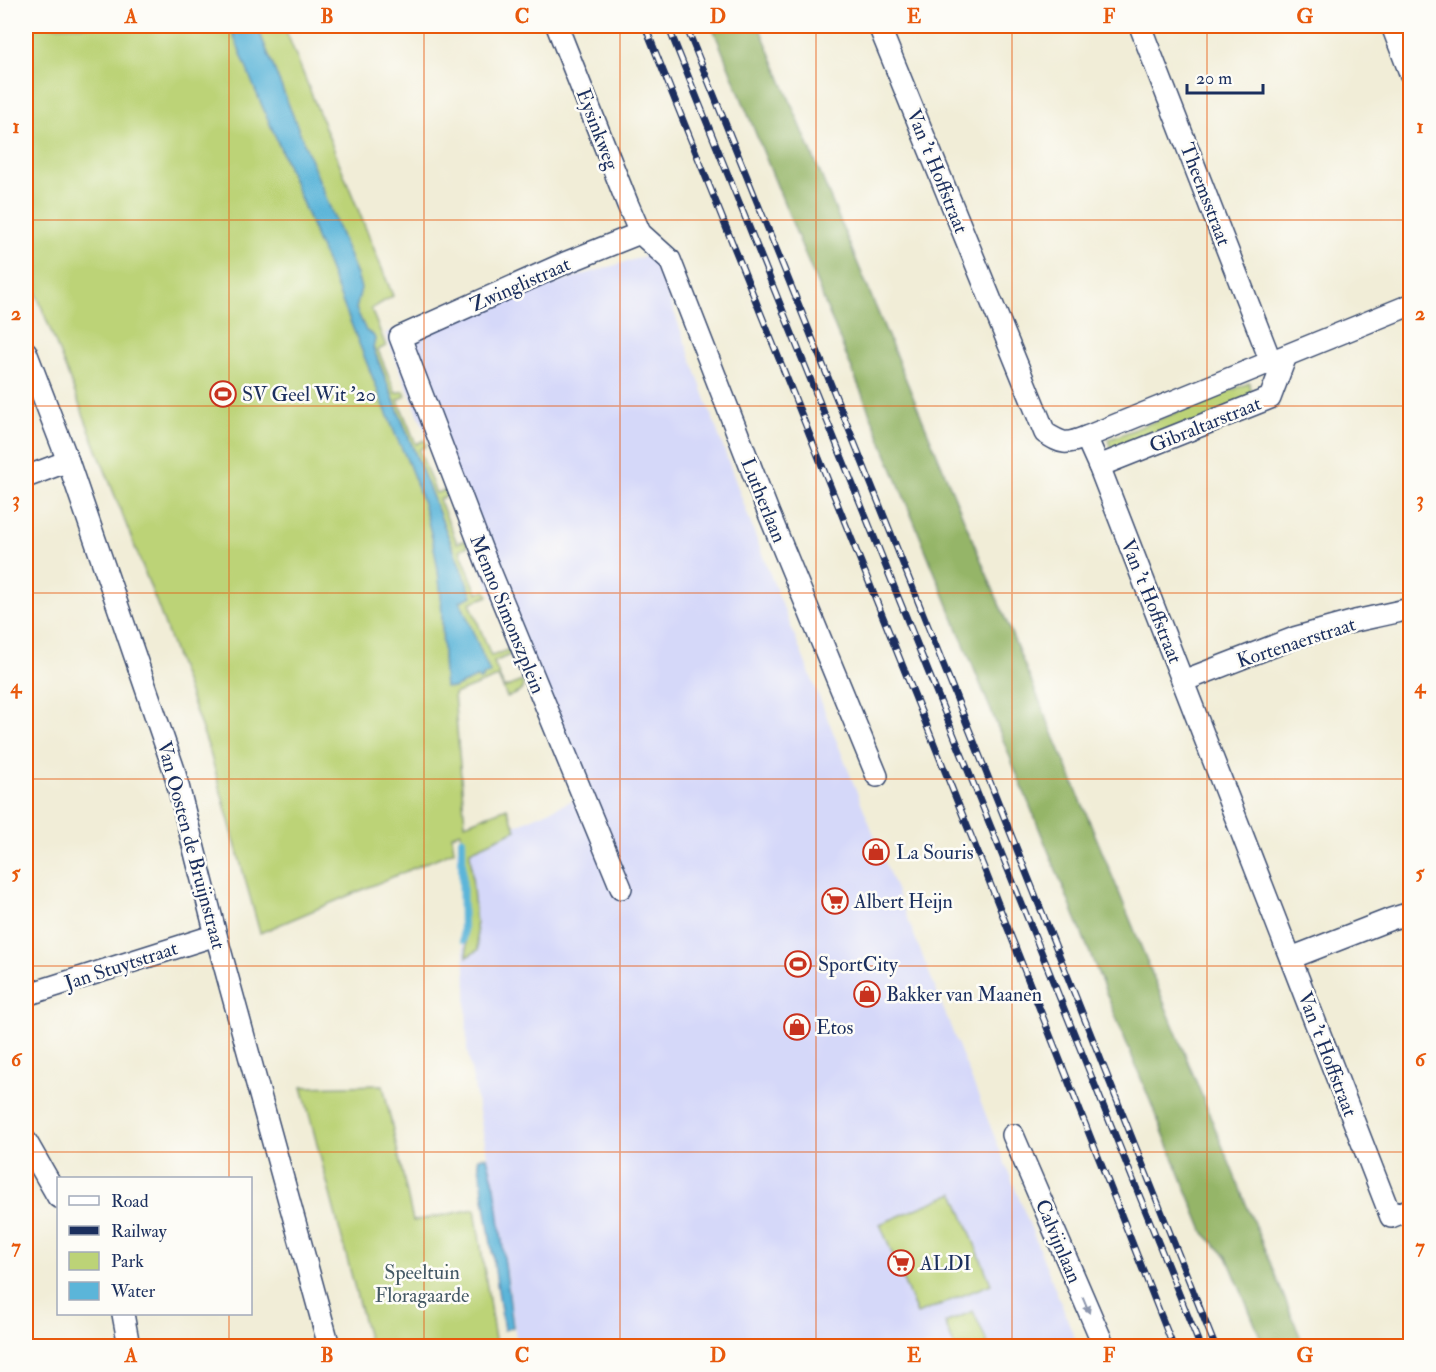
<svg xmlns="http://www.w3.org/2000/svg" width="1436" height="1372" font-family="'IM FELL Double Pica',serif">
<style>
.built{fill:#d5d8f9}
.green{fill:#bcd377;stroke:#6c816a;stroke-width:1.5}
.forest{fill:#95b568;stroke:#587263;stroke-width:1.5}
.water{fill:#5bb5d9;stroke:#3b729c;stroke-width:1.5}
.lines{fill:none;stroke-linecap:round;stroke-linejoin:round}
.stream{stroke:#5bb5d9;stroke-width:8}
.minor-casing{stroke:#3b4c70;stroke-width:24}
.minor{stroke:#fff;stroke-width:21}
.rail-casing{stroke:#1b2f5e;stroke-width:7}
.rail{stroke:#fdfcf7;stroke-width:4.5;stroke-dasharray:14;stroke-linecap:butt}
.oneway{fill:#8d97ae}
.grid{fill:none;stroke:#e8590c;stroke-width:1.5;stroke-opacity:0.55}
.labels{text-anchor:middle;stroke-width:5;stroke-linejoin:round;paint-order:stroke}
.street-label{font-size:20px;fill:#1b2f5e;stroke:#fdfcf7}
.poi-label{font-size:20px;fill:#1b2f5e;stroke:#fdfcf7;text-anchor:start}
.park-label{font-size:20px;fill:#435864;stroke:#fdfcf7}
.neatline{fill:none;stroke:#e8590c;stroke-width:2}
.grid-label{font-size:20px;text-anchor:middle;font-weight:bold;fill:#e8590c}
</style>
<rect width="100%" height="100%" fill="#fdfcf7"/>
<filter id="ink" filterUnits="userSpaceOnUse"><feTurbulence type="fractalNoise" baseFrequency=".0167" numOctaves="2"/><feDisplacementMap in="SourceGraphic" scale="12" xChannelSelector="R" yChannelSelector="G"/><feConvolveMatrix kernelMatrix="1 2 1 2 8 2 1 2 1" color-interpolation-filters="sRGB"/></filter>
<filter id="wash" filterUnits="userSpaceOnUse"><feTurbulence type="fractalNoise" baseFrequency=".008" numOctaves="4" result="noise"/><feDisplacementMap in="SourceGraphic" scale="24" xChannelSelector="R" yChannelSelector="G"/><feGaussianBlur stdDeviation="1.35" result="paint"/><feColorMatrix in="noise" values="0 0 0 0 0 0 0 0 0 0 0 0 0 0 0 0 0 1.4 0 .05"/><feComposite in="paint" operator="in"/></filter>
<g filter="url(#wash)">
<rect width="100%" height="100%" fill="#f1edd7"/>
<path class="built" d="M653 254 762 554 1078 1346H517L500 1221 467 1049 466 985 457 851 576 799 385 333Z"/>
<g class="green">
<path d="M26 26H230C257 94 287 163 314 232L317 241 321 248 396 436C421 486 436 539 441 595 443 625 442 656 445 686L453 688 479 677 480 680 483 678 482 676 489 673 460 601 472 596 373 347 375 339 373 335 366 331 356 309C357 293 363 293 357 275L257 26H284L393 296 371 309 386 346 378 350 396 393 404 391 406 396 398 400 416 444 424 440 426 446 419 450 436 493 445 490 447 496 439 499 457 543 465 540 468 546 460 550 477 593 486 591 488 596 470 603 491 656 510 649 512 654 494 662 504 688 522 681C526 692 515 694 507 697L498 677 454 694 465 824 507 808 516 830 470 851 478 950 467 957 461 832 452 835 454 851 260 933 209 749 159 609 26 267Z"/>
<path d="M1249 383 1256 404 1116 461 1108 440Z"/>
<path d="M383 1085 413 1221 475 1209 496 1346H370L302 1087Z"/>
<path d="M954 1193 991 1284 917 1314 880 1224Z"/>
<path d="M973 1311 989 1346H954L945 1323Z"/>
</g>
<path class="forest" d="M712 26H759L1118 890 1304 1346H1264L1227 1257 1204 1233Z"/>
<g class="water">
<path d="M230 26H257L357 275 361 288 356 309 366 331 373 335 375 339 373 348 472 596 460 601 490 673 483 676V678L479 680 478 677 453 688 445 687C442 656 443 626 441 595 436 540 421 486 396 436L321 248 317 241 314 231 280 147 254 87Z"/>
<path d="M484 1157H487L495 1187 513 1327 504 1330 478 1158Z"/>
</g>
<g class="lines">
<path class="stream" d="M462 840 463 940"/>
</g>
</g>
<g filter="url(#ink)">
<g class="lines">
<g class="minor-casing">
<g id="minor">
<path d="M557 26 628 205 640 233 670 260 769 514 877 776"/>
<path d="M879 26 1045 433C1063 444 1065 445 1086 437L1099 466 1391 1217 1410 1209"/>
<path d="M1140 26 1271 362"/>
<path d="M1392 26 1410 73"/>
<path d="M26 352 68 461 174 770 216 935 329 1346"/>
<path d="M1086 437 1410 305"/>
<path d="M1099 466 1270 398 1286 356"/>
<path d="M26 477 68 461"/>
<path d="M1183 681 1297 637 1355 621 1410 609"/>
<path d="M621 888 486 561 400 337 565 263 640 233"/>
<path d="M1291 958 1391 919 1410 913"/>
<path d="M26 995 216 935"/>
<path d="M1013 1135 1104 1346"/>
<path d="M26 1141 58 1197"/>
<path d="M123 1314 129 1346"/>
</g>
</g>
<use href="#minor" class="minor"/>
<g class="rail-casing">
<g id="rail">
<path d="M645 26 982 863 1173 1346"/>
<path d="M668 26 1200 1346"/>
<path d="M686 26 880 506 1215 1346"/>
</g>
</g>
<use href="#rail" class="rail"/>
</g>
<defs><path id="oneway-solid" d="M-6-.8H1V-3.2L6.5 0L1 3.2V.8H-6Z" transform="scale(1.5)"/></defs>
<use class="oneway" href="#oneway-solid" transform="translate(1086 1305) rotate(67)"/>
</g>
<path class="grid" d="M229 26V1178M424 26V1346M620 26V1346M816 26V1346M1012 26V1346M1207 26V1346M26 220H1410M26 406H1410M26 593H1410M26 779H1410M26 966H1410M26 1152H1410M229 1314V1346"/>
<defs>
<g id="stadium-ring" transform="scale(1.35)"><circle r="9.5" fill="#fdfcf7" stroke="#c8321e" stroke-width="1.5"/><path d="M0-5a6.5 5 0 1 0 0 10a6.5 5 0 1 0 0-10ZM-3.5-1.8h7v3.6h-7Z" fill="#c8321e"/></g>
<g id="shop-ring" transform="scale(1.35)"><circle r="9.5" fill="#fdfcf7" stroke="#c8321e" stroke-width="1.5"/><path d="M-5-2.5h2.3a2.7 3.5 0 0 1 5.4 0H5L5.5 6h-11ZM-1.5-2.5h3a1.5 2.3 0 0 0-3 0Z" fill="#c8321e"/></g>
<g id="supermarket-ring" transform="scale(1.35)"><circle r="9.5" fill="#fdfcf7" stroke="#c8321e" stroke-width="1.5"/><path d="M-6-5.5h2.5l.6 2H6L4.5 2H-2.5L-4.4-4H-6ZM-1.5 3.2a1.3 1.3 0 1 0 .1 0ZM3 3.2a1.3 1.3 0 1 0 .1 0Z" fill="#c8321e"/></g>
</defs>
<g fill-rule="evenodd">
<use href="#stadium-ring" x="223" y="394"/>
<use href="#shop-ring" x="876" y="852"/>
<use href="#supermarket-ring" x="835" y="901"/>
<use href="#stadium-ring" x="798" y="964"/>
<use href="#shop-ring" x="867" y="994"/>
<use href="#shop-ring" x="797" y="1027"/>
<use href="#supermarket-ring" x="901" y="1263"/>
</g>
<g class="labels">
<g class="street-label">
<text transform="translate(598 129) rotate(69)" y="7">Eysinkweg</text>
<text transform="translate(938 171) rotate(68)" y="7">Van 't Hoffstraat</text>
<text transform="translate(1206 194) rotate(69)" y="7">Theemsstraat</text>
<text transform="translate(520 284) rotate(-24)" y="7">Zwinglistraat</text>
<text transform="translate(1205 424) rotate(-22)" y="7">Gibraltarstraat</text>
<text transform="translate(764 500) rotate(68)" y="7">Lutherlaan</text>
<text transform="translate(1152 601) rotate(68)" y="7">Van 't Hoffstraat</text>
<text transform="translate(508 614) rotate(68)" y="7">Menno Simonszplein</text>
<text transform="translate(1296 642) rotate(-18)" y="7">Kortenaerstraat</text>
<text transform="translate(192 845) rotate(75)" y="7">Van Oosten de Bruijnstraat</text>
<text transform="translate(121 965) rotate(-18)" y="7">Jan Stuytstraat</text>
<text transform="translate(1328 1054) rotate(69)" y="7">Van 't Hoffstraat</text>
<text transform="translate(1059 1241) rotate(67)" y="7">Calvijnlaan</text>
</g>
<g class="poi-label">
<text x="242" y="401">SV Geel Wit '20</text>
<text x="896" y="859">La Souris</text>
<text x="854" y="908">Albert Heijn</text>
<text x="818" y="971">SportCity</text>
<text x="886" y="1001">Bakker van Maanen</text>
<text x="816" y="1034">Etos</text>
<text x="920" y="1270">ALDI</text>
</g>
<g class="park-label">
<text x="422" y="1279">Speeltuin<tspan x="422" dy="23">Floragaarde</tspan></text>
</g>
</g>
<rect width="1436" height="1372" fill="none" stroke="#fdfcf7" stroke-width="66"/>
<rect x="57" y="1177" width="195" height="138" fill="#fdfcf7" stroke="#a3aaba" stroke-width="1.5"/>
<rect x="69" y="1196" width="30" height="9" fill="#ffffff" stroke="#a3aaba" stroke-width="1.5"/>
<text x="111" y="1207" font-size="18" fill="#1b2f5e">Road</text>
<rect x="69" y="1226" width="30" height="9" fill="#1b2f5e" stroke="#a3aaba" stroke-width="1.5"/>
<text x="111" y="1237" font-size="18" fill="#1b2f5e">Railway</text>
<rect x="69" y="1252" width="30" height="18" fill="#bcd377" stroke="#a3aaba" stroke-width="1.5"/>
<text x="111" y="1267" font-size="18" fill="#1b2f5e">Park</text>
<rect x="69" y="1282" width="30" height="18" fill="#5bb5d9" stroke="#a3aaba" stroke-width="1.5"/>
<text x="111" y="1297" font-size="18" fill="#1b2f5e">Water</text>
<path d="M1187 84v9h76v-9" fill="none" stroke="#1b2f5e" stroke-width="3"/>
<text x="1196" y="84" font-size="18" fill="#1b2f5e" stroke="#fdfcf7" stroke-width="4.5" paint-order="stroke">20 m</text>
<rect x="33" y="33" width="1370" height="1306" class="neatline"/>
<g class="grid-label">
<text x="131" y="23">A</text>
<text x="327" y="23">B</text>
<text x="522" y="23">C</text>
<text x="718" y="23">D</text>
<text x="914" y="23">E</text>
<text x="1109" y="23">F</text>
<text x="1305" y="23">G</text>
<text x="16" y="133">1</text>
<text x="1420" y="133">1</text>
<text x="16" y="320">2</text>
<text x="1420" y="320">2</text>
<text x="16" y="506">3</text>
<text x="1420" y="506">3</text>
<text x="16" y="693">4</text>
<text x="1420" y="693">4</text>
<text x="16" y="879">5</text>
<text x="1420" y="879">5</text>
<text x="16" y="1066">6</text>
<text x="1420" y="1066">6</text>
<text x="16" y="1253">7</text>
<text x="1420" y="1253">7</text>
<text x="131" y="1362">A</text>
<text x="327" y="1362">B</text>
<text x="522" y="1362">C</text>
<text x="718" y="1362">D</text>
<text x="914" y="1362">E</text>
<text x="1109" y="1362">F</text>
<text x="1305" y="1362">G</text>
</g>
</svg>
